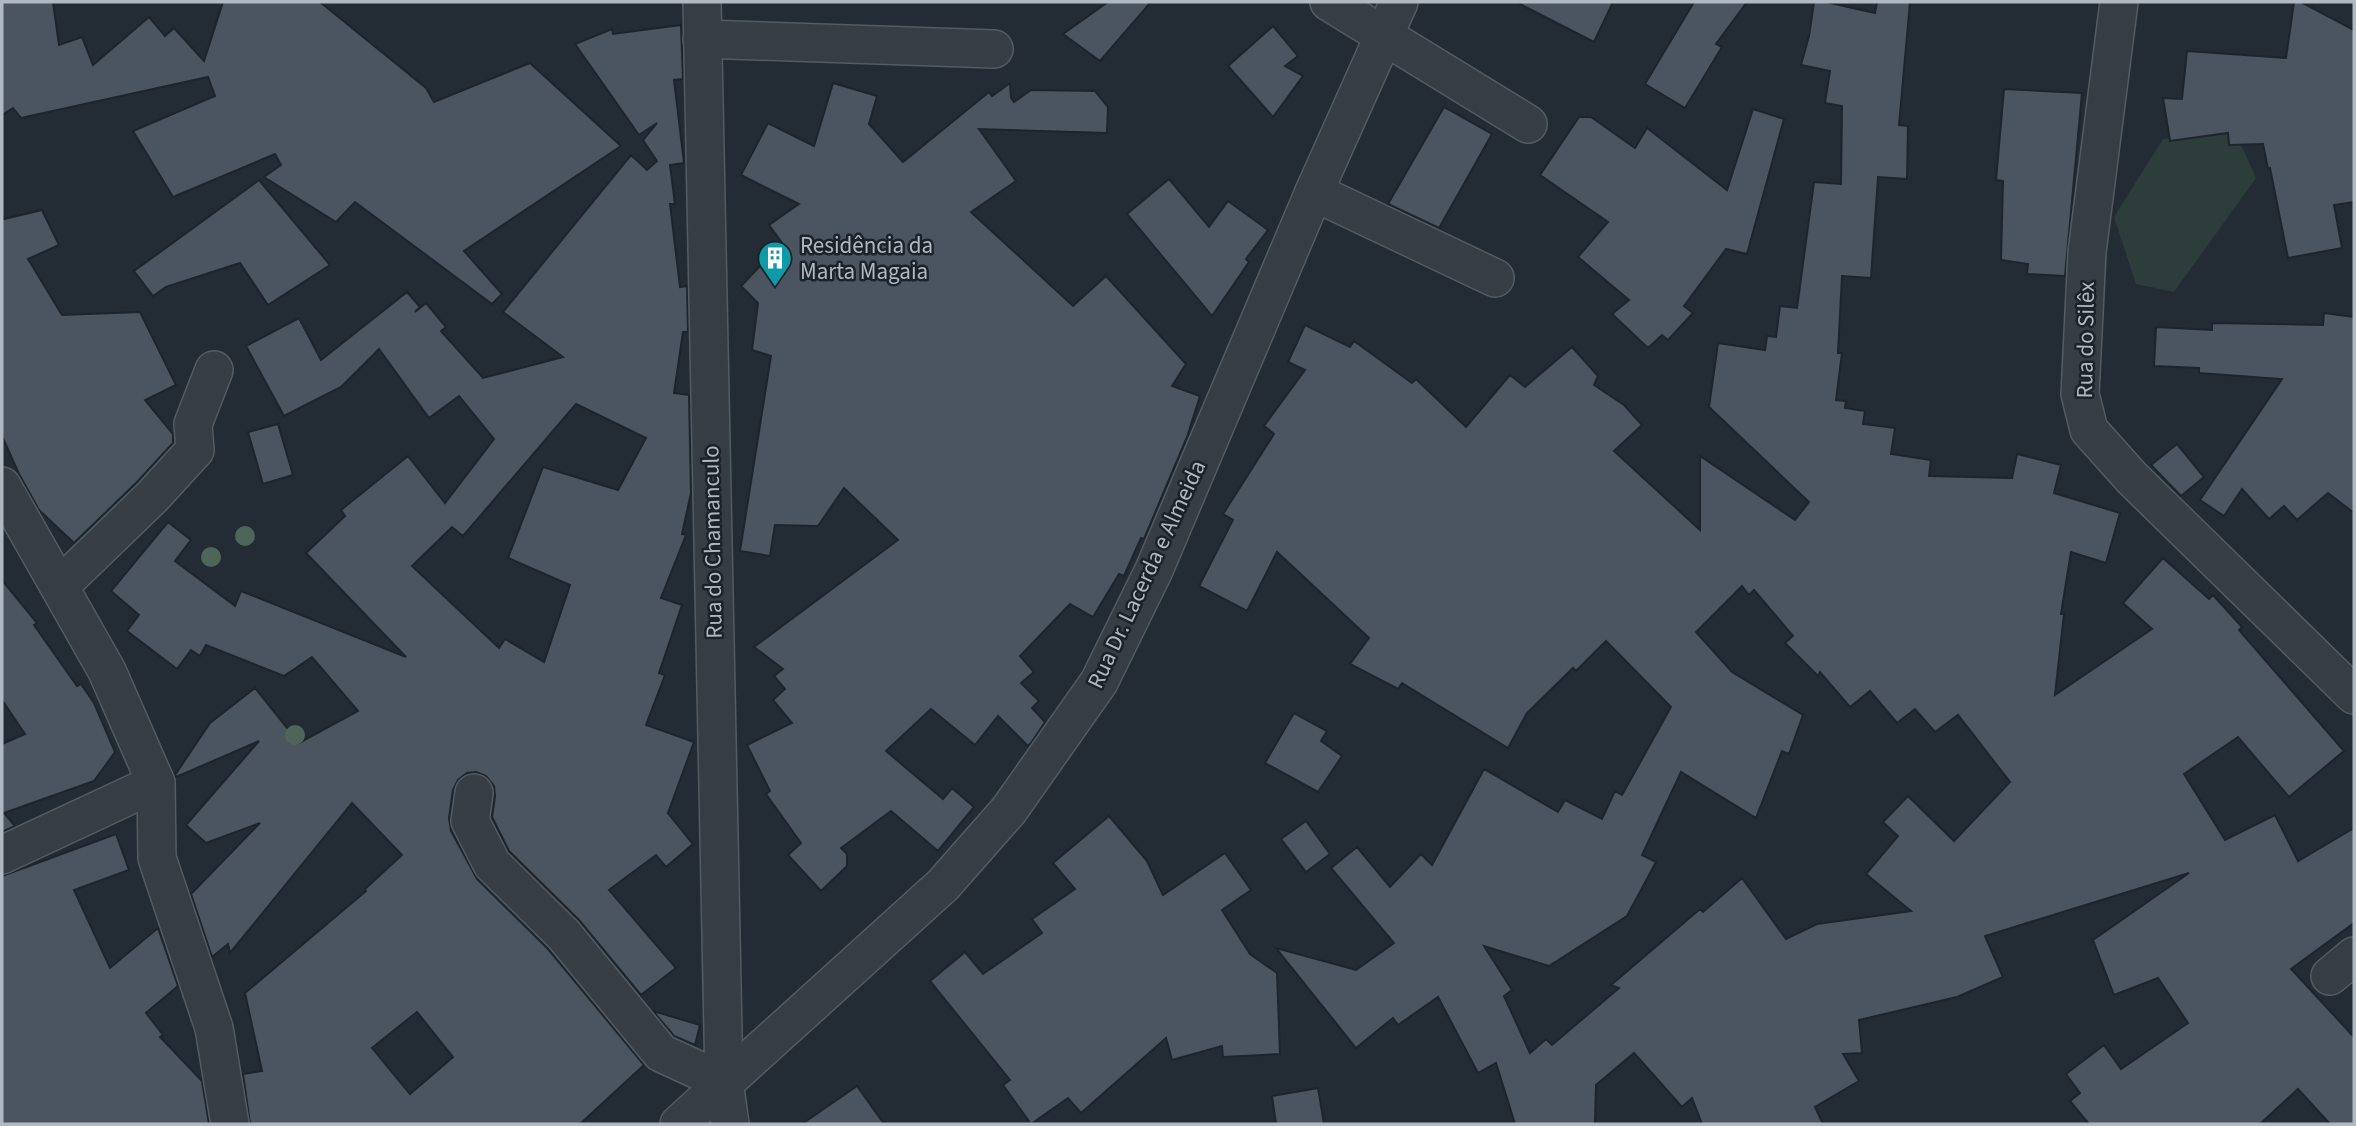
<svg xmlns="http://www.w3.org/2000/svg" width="2356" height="1126" font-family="'Source Sans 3',sans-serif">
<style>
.green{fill:#2c3d3c}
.building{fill:#4b5560;stroke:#1d242c;stroke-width:2;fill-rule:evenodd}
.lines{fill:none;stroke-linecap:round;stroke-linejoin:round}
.minor-casing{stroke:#535b63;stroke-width:40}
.minor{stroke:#363d45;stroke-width:37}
.tree{fill:#4e655a}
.labels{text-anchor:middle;stroke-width:5;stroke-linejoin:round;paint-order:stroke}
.poi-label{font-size:23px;fill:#b0b8c2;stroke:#1b222a;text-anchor:start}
.street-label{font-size:23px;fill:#b0b8c2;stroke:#1b222a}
</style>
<rect width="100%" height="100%" fill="#232b34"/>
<path class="green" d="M2234 129 2256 178 2174 292 2136 284 2114 217 2163 139Z"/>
<g class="building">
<path d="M2 2H53L59 45 82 37 93 65 149 17 165 36 174 28 204 61 223 2H320L426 88 434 102 530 63 621 146 464 251 502 294 492 304 355 202 336 222 264 177 281 165 275 154 173 197 133 131 215 96 208 77 21 118 13 108 2 115Z"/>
<path d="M1108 2H1151L1100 61 1063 34Z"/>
<path d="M1516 2H1613L1594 42Z"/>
<path d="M1694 2H1747L1716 44 1722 47 1685 108 1645 84Z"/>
<path d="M1814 2H1826L1875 13 1877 2H1910L1899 125 1908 126 1907 179 1878 177 1871 278 1842 276 1838 353H1842L1836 400 1846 401 1845 408 1865 411 1863 424 1895 428 1891 454 1931 460 1929 476 2012 478 2017 454 2061 465 2054 493 2120 513 2106 563 2071 552 2061 614H2064L2055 695 2152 629 2123 603 2163 558 2209 599 2213 595 2242 627 2239 630 2344 751 2289 797 2238 737 2184 774 2225 840 2275 815 2298 861 2354 828V923L2291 969 2354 1037V1124H2330L2298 1089 2260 1124H2089L2070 1101 2080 1093 2066 1074 2104 1045 2121 1069 2188 1023 2158 978 2114 995 2093 940 2189 873 1985 936 2003 977 1957 997 1859 1020 1862 1053 1843 1054 1859 1081 1815 1107 1823 1124H1702L1692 1098 1682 1107 1634 1053 1596 1085 1595 1124H1515L1496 1063 1478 1073 1438 997 1398 1025 1393 1018 1356 1048 1276 948 1356 970 1394 943 1331 868 1357 847 1390 887 1421 854 1432 865 1484 769 1558 812 1565 800 1602 819 1615 791 1622 795 1671 707 1606 641 1576 671 1573 668 1527 713 1508 748 1402 683 1398 689 1350 664 1369 638 1277 552 1247 611 1199 586 1233 520 1223 514 1274 434 1264 426 1305 370 1288 362 1305 325 1350 347 1354 341 1412 383 1416 379 1466 427 1510 375 1525 387 1572 347 1598 376 1594 385 1624 405 1642 425 1614 451 1700 530V456L1795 520 1809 502 1709 407 1718 343 1765 350 1767 336 1776 337 1780 306 1797 308 1814 182 1841 184 1842 106 1825 103 1830 71 1801 65 1809 36ZM1742 586 1749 595 1754 590 1793 636 1785 643 1818 676 1820 672 1850 707 1870 691 1897 723 1915 709 1935 732 1958 715 2010 782 1954 841 1908 796 1883 822 1898 836 1866 874 1911 911 1817 924 1786 939 1742 878 1703 912 1700 909 1611 985 1619 988 1552 1045 1546 1039 1530 1053 1504 996 1512 990 1484 946 1549 966 1627 916 1656 862 1642 855 1681 772 1756 818 1782 751 1789 754 1803 715 1732 672 1696 632Z"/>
<path d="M2294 2H2301L2354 30V202L2334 205 2342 248 2288 258 2270 168 2268 169 2263 144 2229 145 2228 133 2170 141 2163 98 2182 99 2187 51 2286 58Z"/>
<path d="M681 25 683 79 674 80 684 163 670 165 675 204H670L680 287 687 286 688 332H683L674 393 689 395 691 493 682 534 686 535 661 598 682 605 659 673 665 675 646 725 694 742 668 813 693 844 666 867 656 855 609 890 676 968 641 995 579 920 509 851 492 817 495 796 494 786 486 776 476 772 467 773 458 780 453 790 449 818 451 831 477 879 548 949 644 1065 580 1124H250L243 1074 262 1071 245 993 366 891 365 889 402 855 352 803 230 953 228 944 212 957 191 894 260 823 206 843 186 825 259 741 176 777 175 775 210 723 255 688 299 743 358 711 312 657 284 676 206 645 200 656 191 650 177 669 127 631 139 615 111 591 168 522 191 540 175 561 235 606 241 591 406 657 306 553 345 516 341 510 408 456 445 503 494 439 459 396 429 418 379 349 341 387 284 416 246 346 299 318 321 360 407 292 420 307 415 312 426 303 446 327 441 331 483 378 563 357 503 312 631 155 647 170 657 161 643 140 657 123 639 135 575 44 612 29 613 34ZM576 404 646 438 618 490 543 467 508 558 570 585 544 662 505 639 499 648 412 566 452 527 463 536ZM417 1012 453 1057 410 1094 372 1048Z"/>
<path d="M1273 26 1298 56 1285 66 1303 76 1273 117 1228 66Z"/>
<path d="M833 83 877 96 869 124 903 162 989 92 992 96 1010 83 1011 98 1014 102 1031 90 1095 91 1108 107 1107 133 979 129 1016 181 971 212 1073 306 1106 276 1186 364 1172 386 1200 396 1187 437 1144 539 1141 538 1124 576 1119 574 1093 617 1070 604 1020 656 1034 672 1021 683 1039 701 1032 708 1045 722 1031 743 1028 746 998 716 975 745 931 709 886 751 943 799 952 788 974 807 938 851 891 811 841 848 847 854V866L821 891 788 855 801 843 766 794 770 791 747 745 792 723 773 700 785 689 774 676 783 669 754 647 898 540 844 488 818 526 775 525 770 556 740 551 771 356 752 350 758 303 741 286 782 243 769 225 799 204 741 175 768 123 814 146Z"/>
<path d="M2004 89 2082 93 2065 276 2027 274 2028 264 2001 260 2003 181 1996 180Z"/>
<path d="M1444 107 1492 134 1439 228 1388 204Z"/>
<path d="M1753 109 1784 119 1747 254 1726 249 1684 306 1693 313 1668 340 1662 335 1648 348 1612 314 1629 300 1578 257 1608 222 1540 175 1579 117H1591L1635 148 1647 128 1727 190Z"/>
<path d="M1169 179 1209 227 1228 201 1268 230 1246 259 1249 262 1212 316 1127 214Z"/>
<path d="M259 180 330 265 268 305 240 263 166 287 153 296 134 271Z"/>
<path d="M42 210 59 245 28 259 62 315 140 312 176 385 145 400 173 434V443L137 482 74 543 39 510 19 474 2 436V216L4 219Z"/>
<path d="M2324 313 2354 317V513L2328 493 2297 520 2284 506 2269 519 2242 489 2224 516 2200 500 2282 379 2199 373V368L2154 366 2156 327 2212 330V323L2323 325Z"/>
<path d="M278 424 293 475 263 484 248 432Z"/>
<path d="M2177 444 2204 477 2181 496 2151 465Z"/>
<path d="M2 580 37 623 34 625 77 686 81 684 94 703 115 752 94 781 4 813 15 826 2 832V744L25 734 2 700Z"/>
<path d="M1294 713 1327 731 1321 741 1342 756 1318 792 1265 763Z"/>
<path d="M1109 816 1147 861 1163 895 1225 853 1251 890 1222 910 1250 954 1277 973 1280 1054 1223 1057 1222 1046 1172 1060 1166 1038 1081 1113 1068 1098 1031 1124 1003 1085 1010 1080 930 981 965 952 983 974 1042 933 1032 919 1075 889 1053 863Z"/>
<path d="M1306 821 1330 854 1306 872 1281 839Z"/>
<path d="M116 834 129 870 74 890 110 968 158 928 178 986 146 1013 163 1035 160 1037 202 1081 209 1124H2V876Z"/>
<path d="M653 1011 700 1025 695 1045 674 1036Z"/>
<path d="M857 1086 884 1124H802Z"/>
<path d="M1318 1088 1324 1124H1276L1272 1096Z"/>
</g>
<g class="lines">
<g class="minor-casing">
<g id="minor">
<path d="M702 2 724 1082 730 1124"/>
<path d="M1329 2 1528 124"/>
<path d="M2119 2 2087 252 2080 394 2089 430 2132 478 2354 695"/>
<path d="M702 39 994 49"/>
<path d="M1314 192 1495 278"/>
<path d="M2 486 107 671 156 783 157 858 214 1028 230 1124"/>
<path d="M60 586 152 497 195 450 193 424 214 370"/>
<path d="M474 793 470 821 492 864 564 935 661 1053 724 1082"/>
<path d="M2 855 156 783"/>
<path d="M2330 976 2354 956"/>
<path d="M679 1124 943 885 1009 810 1099 682 1154 570 1314 192 1399 2"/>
</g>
</g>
<use href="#minor" class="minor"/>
</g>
<g class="tree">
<circle cx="245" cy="536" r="10"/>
<circle cx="211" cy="557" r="10"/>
<circle cx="295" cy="735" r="10"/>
</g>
<defs>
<g id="building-pin" transform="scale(1.75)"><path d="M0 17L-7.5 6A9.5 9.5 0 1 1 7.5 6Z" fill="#0f9aa8" stroke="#1b222a"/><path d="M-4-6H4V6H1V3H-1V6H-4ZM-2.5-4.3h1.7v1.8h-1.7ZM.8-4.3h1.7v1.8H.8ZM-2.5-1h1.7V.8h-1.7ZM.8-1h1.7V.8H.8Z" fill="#fff"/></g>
</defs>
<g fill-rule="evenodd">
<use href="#building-pin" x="775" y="258"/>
</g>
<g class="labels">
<g class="poi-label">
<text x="800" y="253">Residência da<tspan x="800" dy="26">Marta Magaia</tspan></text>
</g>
<g class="street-label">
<text transform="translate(2085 340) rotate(-89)" y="8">Rua do Silêx</text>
<text transform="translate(712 542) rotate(-91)" y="8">Rua do Chamanculo</text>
<text transform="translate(1146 574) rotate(-65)" y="8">Rua Dr. Lacerda e Almeida</text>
</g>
</g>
<rect width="2356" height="1126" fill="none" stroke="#b0b8c2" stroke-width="7"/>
</svg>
